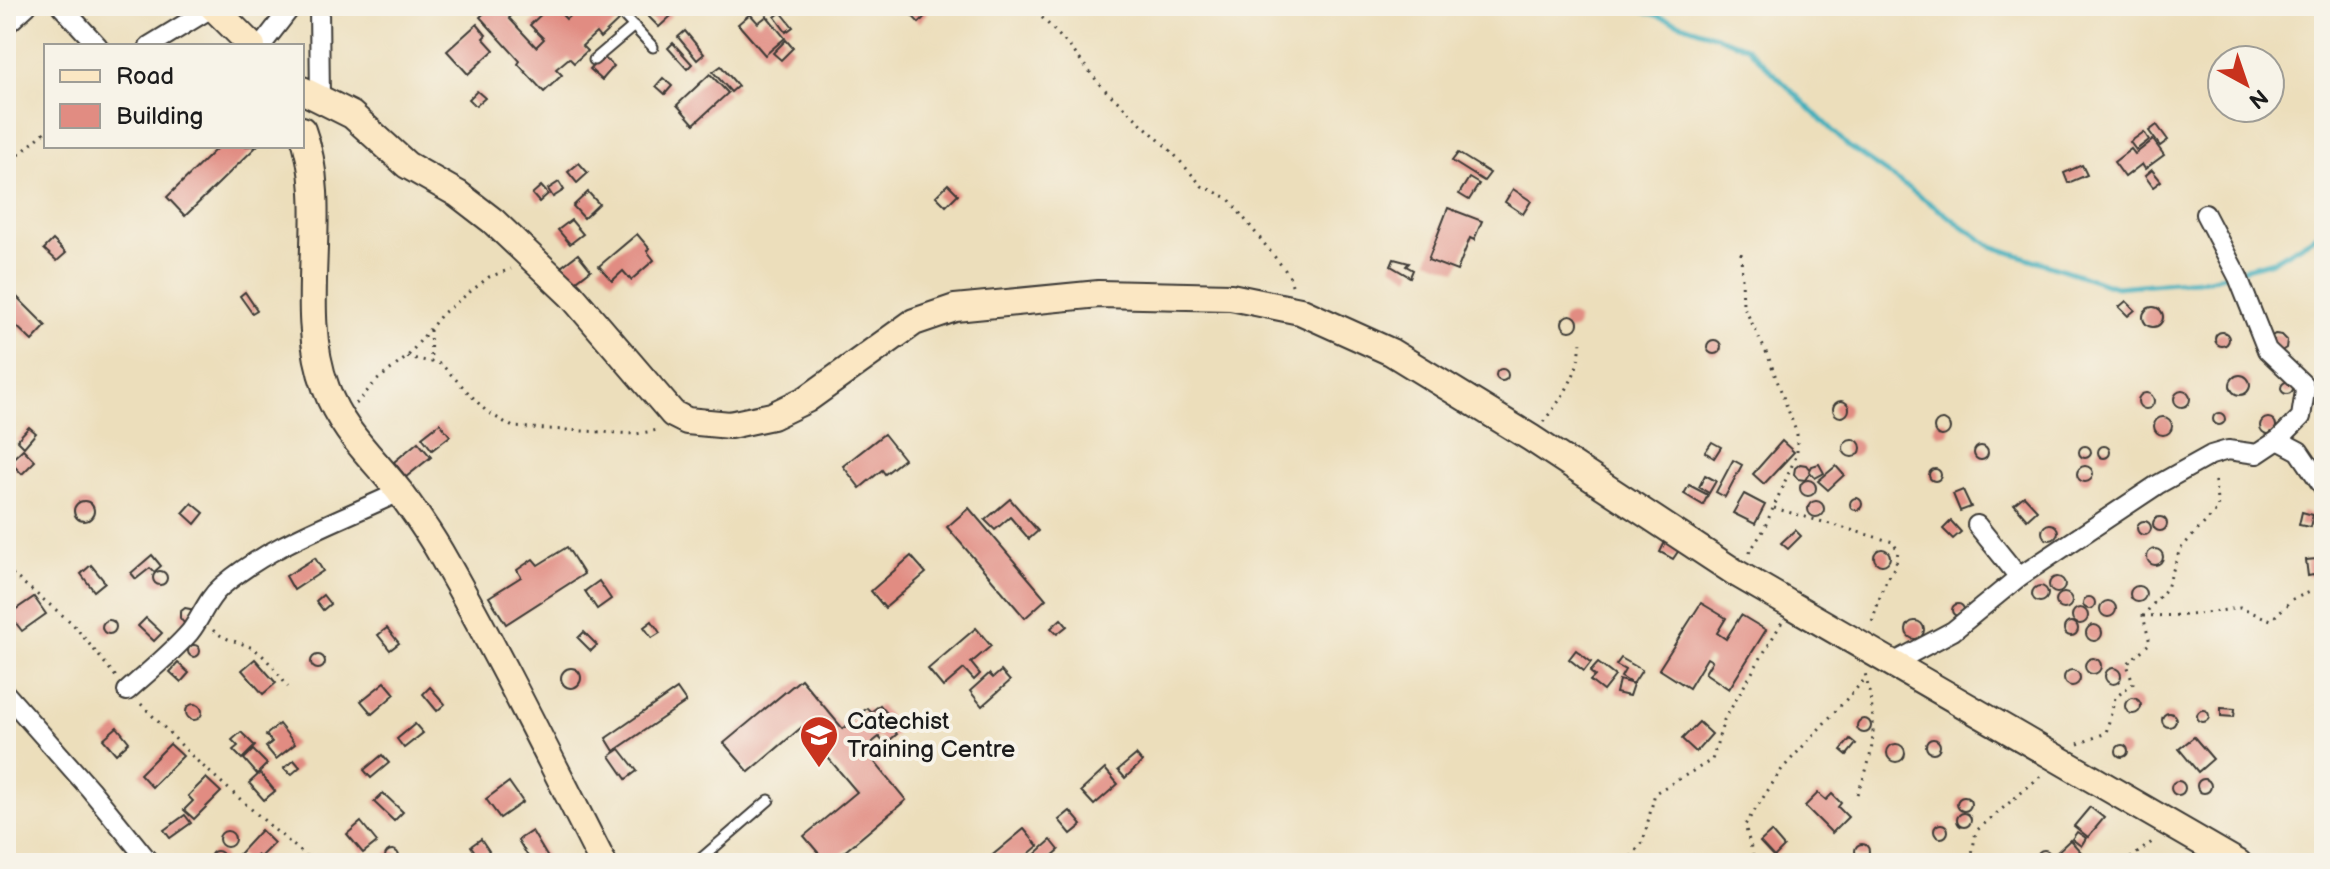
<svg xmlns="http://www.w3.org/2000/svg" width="2330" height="869" font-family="'Balsamiq Sans',sans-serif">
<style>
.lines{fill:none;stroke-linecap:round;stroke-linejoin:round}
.stream{stroke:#3faebb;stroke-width:5}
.building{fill:#e18c82}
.lane-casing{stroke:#3b3934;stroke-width:13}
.street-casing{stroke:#3b3934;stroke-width:22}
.secondary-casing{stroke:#3b3934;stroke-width:30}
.path{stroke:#3b3934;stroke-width:3;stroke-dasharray:2 6;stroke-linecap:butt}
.lane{stroke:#fff;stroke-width:9}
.street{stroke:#fff;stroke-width:18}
.secondary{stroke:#fbe7c3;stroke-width:26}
.labels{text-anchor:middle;stroke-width:8;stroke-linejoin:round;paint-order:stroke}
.poi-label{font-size:24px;fill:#1c1c1c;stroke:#f7f3e8;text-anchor:start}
</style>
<rect width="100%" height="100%" fill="#f7f3e8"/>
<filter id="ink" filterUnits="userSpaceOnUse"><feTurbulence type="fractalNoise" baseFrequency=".0125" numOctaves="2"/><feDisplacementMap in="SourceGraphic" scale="16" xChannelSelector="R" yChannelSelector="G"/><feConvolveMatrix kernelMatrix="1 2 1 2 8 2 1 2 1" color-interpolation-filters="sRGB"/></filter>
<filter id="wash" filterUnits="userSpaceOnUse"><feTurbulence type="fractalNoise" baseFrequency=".006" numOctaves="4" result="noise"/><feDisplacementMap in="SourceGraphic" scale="32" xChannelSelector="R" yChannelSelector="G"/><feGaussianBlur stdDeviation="1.8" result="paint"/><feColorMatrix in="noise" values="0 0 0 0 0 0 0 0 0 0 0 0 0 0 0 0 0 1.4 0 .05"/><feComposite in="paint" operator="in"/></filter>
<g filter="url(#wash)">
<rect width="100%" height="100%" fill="#ecdebb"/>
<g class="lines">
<g class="stream">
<path d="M1630 6 1747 47 1848 146 1991 246 2116 287 2210 279 2231 273"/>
<path d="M2240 270 2273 261 2324 231"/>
</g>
</g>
<g id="blocks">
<g class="building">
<path d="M492 6H522L509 18 536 47 544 39 530 25 550 6H554L566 19 574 12 569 6H605L618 21 600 38 596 33 582 46 587 51 574 63 569 58 556 69 562 75 544 92 518 64 520 61 480 17Z"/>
<path d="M638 6H662L671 16 659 27Z"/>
<path d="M908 6H919L927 14 919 23 906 9Z"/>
<path d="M781 12 793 27 786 32 775 17Z"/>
<path d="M750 14 758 23 767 16 785 38 765 55 738 24Z"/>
<path d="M477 24 486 35 483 38 494 50 468 74 447 51Z"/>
<path d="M685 31 704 54 697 60 678 37Z"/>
<path d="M786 40 793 48 781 60 773 53Z"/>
<path d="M673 43 692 64 687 69 668 48Z"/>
<path d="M602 56 614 66 602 80 590 69Z"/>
<path d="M721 66 738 86 731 92 713 72Z"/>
<path d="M710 74 728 93 694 124 677 105Z"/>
<path d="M663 78 672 86 665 94 656 86Z"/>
<path d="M477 91 485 98 476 106 469 99Z"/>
<path d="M2157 125 2168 140 2160 146 2149 131Z"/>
<path d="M2144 132 2149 140 2136 150 2130 142Z"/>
<path d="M2153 140 2164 155 2145 169 2142 164 2125 177 2114 162 2131 149 2135 154Z"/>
<path d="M219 146H257L185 216 167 197Z"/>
<path d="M1458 153 1490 173 1484 181 1452 161Z"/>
<path d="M579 163 588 173 577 183 568 172Z"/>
<path d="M2082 165 2087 175 2068 183 2064 173Z"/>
<path d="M2152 170 2161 181 2153 187 2145 176Z"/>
<path d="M1469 178 1479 184 1469 200 1459 194Z"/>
<path d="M559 182 564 190 553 197 548 189Z"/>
<path d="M948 184 958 194 946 206 936 196Z"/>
<path d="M541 186 548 194 539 202 532 194Z"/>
<path d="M1513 189 1531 201 1523 214 1505 202Z"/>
<path d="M588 192 599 204 584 218 573 206Z"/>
<path d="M1448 208 1482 221 1474 240 1470 238 1457 271 1428 260Z"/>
<path d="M571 220 583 234 570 244 558 230Z"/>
<path d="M637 234 649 248 647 251 654 260 631 280 623 271 612 281 599 266Z"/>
<path d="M53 240 66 253 57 261 44 249Z"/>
<path d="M578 254 591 270 574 283 561 267Z"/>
<path d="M1394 259 1409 263 1406 266 1413 270 1410 277 1391 266Z"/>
<path d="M6 286 46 326 32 341 6 316Z"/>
<path d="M245 292 257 310 252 313 240 296Z"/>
<path d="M2126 301 2135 310 2128 316 2119 307Z"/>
<circle cx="2153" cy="317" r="10"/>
<circle cx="1570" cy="323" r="8"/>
<circle cx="2222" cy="339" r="7"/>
<path d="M2275 334 2282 335 2287 340 2286 348 2280 352 2269 338Z"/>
<circle cx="1714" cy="347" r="7"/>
<circle cx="1502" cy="375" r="6"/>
<circle cx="2240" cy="385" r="10"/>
<circle cx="2287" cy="388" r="6"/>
<circle cx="2182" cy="399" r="8"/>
<circle cx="2146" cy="401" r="8"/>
<circle cx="1841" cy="409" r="8"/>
<circle cx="2219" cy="419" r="6"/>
<circle cx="2163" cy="426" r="9"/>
<circle cx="2268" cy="426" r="8"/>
<circle cx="1942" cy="428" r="8"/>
<path d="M440 423 450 436 432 450 422 437Z"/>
<path d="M29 427 36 433 24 447 17 440Z"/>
<path d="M884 434 904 459 885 474 882 470 860 488 843 466Z"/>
<circle cx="1852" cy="448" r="9"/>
<path d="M1782 441 1794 452 1764 484 1753 474Z"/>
<path d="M418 442 431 457 406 477 394 462Z"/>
<path d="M1712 442 1721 447 1714 458 1705 452Z"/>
<circle cx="1981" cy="453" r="7"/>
<circle cx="2104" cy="452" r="6"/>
<circle cx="2085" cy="452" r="6"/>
<path d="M23 449 35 461 22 474 15 467 10 472 6 465Z"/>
<path d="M1733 460 1742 465 1725 497 1716 492Z"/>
<path d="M1800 464 1806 465 1810 470 1812 466 1819 464 1824 473 1815 478 1810 472 1805 480 1798 479 1794 474 1795 468Z"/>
<path d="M1836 466 1844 475 1828 490 1818 481Z"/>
<circle cx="2085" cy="474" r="8"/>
<circle cx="1935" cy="475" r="6"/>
<path d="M1705 475 1716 481 1709 493 1699 487Z"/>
<circle cx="1808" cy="488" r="8"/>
<path d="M1689 485 1708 495 1703 505 1684 494Z"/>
<path d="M1963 490 1971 507 1960 511 1953 494Z"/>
<path d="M1744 494 1765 505 1755 524 1733 513Z"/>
<path d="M2024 496 2037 510 2027 519 2014 504Z"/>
<circle cx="1856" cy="504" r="6"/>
<path d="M1010 499 1038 531 1029 539 1010 517 995 530 985 520Z"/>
<circle cx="84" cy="511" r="10"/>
<circle cx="1816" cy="509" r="8"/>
<path d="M192 503 204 513 195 524 183 513Z"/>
<path d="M969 508 1046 599 1025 618 947 527Z"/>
<path d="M2302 512 2313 515 2310 527 2299 525Z"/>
<circle cx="2160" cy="524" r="7"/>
<path d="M1951 521 1961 532 1953 539 1943 529Z"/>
<circle cx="2144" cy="528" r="7"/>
<circle cx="2050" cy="532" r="8"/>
<path d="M1795 530 1801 536 1788 549 1781 543Z"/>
<path d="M1665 542 1679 550 1673 559 1660 552Z"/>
<path d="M567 547 584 574 506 624 489 597 521 577 517 570 533 559 538 565Z"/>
<circle cx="1882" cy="557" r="8"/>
<circle cx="2155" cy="557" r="8"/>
<path d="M152 555 161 566 154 572 150 568 136 579 131 573Z"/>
<path d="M911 556 926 573 885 608 871 591Z"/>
<path d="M315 558 323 571 294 590 286 576Z"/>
<path d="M2317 559 2319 574 2308 576 2306 560Z"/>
<path d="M91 565 105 582 94 591 81 574Z"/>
<circle cx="160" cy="578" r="7"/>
<circle cx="2057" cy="585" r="8"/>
<path d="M599 581 611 599 597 609 585 591Z"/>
<circle cx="2138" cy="594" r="8"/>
<circle cx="2040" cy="594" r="8"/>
<circle cx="2064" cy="601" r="8"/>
<path d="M323 595 330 604 323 610 316 601Z"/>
<path d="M34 597 46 614 22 631 9 614Z"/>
<circle cx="2089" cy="603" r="6"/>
<circle cx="2108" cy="609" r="8"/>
<path d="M1701 603 1726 618 1717 633 1726 639 1741 615 1766 630 1729 689 1705 673 1712 661 1707 658 1689 688 1659 669Z"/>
<circle cx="1958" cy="610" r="6"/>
<path d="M185 608 190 609 194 613 189 623H184L180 618V612Z"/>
<circle cx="2080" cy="616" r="8"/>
<path d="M146 618 162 633 154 641 138 626Z"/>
<path d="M1061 619 1067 626 1057 634 1051 628Z"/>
<circle cx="109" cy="627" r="7"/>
<path d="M652 621 660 633 652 638 644 627Z"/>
<circle cx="1915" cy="630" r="9"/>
<circle cx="2071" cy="629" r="7"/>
<circle cx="2094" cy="633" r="8"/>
<path d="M387 628 399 643 390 650 378 635Z"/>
<path d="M976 628 991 646 971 663 980 674 974 680 964 669 943 687 928 669Z"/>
<path d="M584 632 597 645 591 651 578 638Z"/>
<circle cx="194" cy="651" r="6"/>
<path d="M1576 650 1591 662 1584 671 1569 659Z"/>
<circle cx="318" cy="662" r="7"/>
<path d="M1621 658 1642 670 1633 684 1621 677 1625 670 1616 665Z"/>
<circle cx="2093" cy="666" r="8"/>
<path d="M255 659 276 683 263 694 242 670Z"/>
<path d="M178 663 189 673 181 682 170 672Z"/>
<path d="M1598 663 1615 676 1603 691 1590 681 1595 676 1590 672Z"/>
<circle cx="2113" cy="676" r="8"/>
<circle cx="571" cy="678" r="10"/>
<circle cx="2072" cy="678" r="8"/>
<path d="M1001 671 1010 681 982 706 970 691 989 674 993 678Z"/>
<path d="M801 679 843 729 867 708 871 712 880 705 891 718 887 722 897 734 885 744 879 737 864 749 906 800 831 863H827L804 836 857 792 802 727 749 772 724 743Z"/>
<path d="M1619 680 1633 684 1629 696 1616 693Z"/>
<path d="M385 682 395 694 372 714 361 701Z"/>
<path d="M430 687 445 704 437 711 423 694Z"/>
<path d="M677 689 686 702 614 751 606 738Z"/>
<circle cx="2133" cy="706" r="8"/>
<circle cx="194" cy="712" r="8"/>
<path d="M2221 708 2235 709 2234 717 2221 716Z"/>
<circle cx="2203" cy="716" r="6"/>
<circle cx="2169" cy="720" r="7"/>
<circle cx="1864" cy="726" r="7"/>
<path d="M1699 722 1712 734 1696 752 1682 739Z"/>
<path d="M279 724 295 744 276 759 266 747 272 742 266 735Z"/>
<path d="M415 724 423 733 404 748 397 739Z"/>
<path d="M117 727 129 742 116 754 103 739Z"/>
<path d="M241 732 255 746 242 759 233 750 238 746 232 740Z"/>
<path d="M2194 737 2213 759 2198 772 2179 749Z"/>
<path d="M1850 739 1856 744 1847 755 1841 750Z"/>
<circle cx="1933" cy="746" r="7"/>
<circle cx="1896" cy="753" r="9"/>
<path d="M170 744 183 756 152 787 140 774Z"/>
<circle cx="2122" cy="751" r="6"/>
<path d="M620 749 637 771 626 779 610 756Z"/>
<path d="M253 750 267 764 257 774 244 759Z"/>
<path d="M382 755 389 763 371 778 364 770Z"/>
<path d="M1136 755 1142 762 1125 778 1118 770Z"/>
<path d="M294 760 300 767 291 775 284 768Z"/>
<path d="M1105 769 1118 784 1094 805 1081 791Z"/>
<path d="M260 773 275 791 264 800 249 783Z"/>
<path d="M206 778 221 792 194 819 184 810 193 801 188 796Z"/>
<circle cx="2204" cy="786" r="7"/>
<circle cx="2178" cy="788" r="7"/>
<path d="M509 782 523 802 500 818 486 799Z"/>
<path d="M383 793 403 812 394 821 374 802Z"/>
<path d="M1818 793 1826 800 1832 794 1841 803 1838 807 1848 817 1832 833 1805 806Z"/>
<circle cx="1964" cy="804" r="7"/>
<path d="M2090 807 2104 818 2088 837 2074 826Z"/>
<path d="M1070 811 1082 825 1071 834 1059 820Z"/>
<circle cx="1964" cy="820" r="7"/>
<path d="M185 815 191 823 170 838 164 830Z"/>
<path d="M361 822 377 842 363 853 347 834Z"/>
<circle cx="1941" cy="831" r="7"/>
<path d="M1024 829 1038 846 1018 863H983Z"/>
<path d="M261 830 274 843 260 857 257 855 249 863H233L237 860 246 861 239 854Z"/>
<path d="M532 831 548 858 539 863H532L518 840Z"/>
<circle cx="227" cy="839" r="8"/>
<path d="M1771 832 1784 847 1774 857 1760 842Z"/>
<path d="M2077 832 2086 838 2081 846 2072 839Z"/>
<path d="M481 839 489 851 479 858 471 846Z"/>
<path d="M1051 840 1059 850 1044 863H1037L1032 857Z"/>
<path d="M2070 840 2081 852 2069 863H2060L2053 856Z"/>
<circle cx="1862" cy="851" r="7"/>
<circle cx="392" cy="857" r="7"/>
<circle cx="2044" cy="857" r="7"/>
<circle cx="217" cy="858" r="7"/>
</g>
</g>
</g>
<g filter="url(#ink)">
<use href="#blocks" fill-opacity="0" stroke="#3b3934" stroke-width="2"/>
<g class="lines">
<g class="lane-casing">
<g id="lane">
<path d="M615 6 653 47"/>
<path d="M594 60 634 26"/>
<path d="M696 863 769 800"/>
</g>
</g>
<g class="street-casing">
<g id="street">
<path d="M61 6 98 46"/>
<path d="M319 6 320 100"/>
<path d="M6 25 27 6"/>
<path d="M149 46 213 7"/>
<path d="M261 46 292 6"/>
<path d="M2278 440 2299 451 2324 488"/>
<path d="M1977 525 2019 577"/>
<path d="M1891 664 1953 631 2019 577 2157 485 2211 455 2228 450 2257 454 2278 440 2301 417 2305 391 2303 384 2267 350 2238 277 2205 214"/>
<path d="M127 691C148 672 171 654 190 632 201 618 207 599 221 587 270 544 341 520 399 492"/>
<path d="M6 694 90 789 150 863"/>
</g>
</g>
<g class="secondary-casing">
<g id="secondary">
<path d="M212 6 252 46"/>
<path d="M302 90 352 115 407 165 458 194 493 221 571 295 673 414 687 421 730 425 772 416 807 399 914 322 955 308 1099 294 1231 297 1300 311 1391 352 1531 438 1736 573 2238 863"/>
<path d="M302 130C332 210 295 306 326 388 341 430 372 457 399 491 413 510 428 531 440 552 498 653 550 759 603 863"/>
</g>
</g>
<g class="path">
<path d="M1031 6 1070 47 1101 86 1172 152 1202 186 1228 198 1289 275 1293 288"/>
<path d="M6 163 11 162 46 131"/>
<path d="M1741 253 1743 305 1768 356 1797 434V454L1763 531 1747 556"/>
<path d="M430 330 431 360"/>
<path d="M407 357 441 364 487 412 513 427 636 434 658 430"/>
<path d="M2318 376 2324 369"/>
<path d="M356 404 376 381 407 357 442 314 489 277 511 269"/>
<path d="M1543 422C1564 396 1580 373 1581 339"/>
<path d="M1774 508 1893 542 1898 551 1896 564 1883 587 1871 626"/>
<path d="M6 569 72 623 117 678"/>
<path d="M2143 616 2190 615 2240 608 2271 620 2293 599 2310 592"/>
<path d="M213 630C225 641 240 641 254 649 267 657 278 674 288 687"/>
<path d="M141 704 195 759 276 831 315 863"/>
<path d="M2078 744 2106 733 2115 698 2133 683 2127 664 2150 643 2143 616 2167 588 2180 549 2218 509 2214 475"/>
<path d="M1857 794C1876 752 1877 722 1866 678"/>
<path d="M1971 860 1976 831 2042 775"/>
<path d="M1626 863 1643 842 1655 793 1712 760 1724 720 1782 622"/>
<path d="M1755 863 1745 825 1782 769 1866 678 1865 672"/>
<path d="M2124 863 2156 839"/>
</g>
<use href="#lane" class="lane"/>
<use href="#street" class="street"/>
<use href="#secondary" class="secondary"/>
</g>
</g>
<defs>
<g id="school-pin" transform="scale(2)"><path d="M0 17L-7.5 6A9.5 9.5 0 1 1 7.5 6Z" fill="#c8321e" stroke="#f7f3e8"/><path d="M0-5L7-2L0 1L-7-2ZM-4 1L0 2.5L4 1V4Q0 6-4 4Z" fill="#fff"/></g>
</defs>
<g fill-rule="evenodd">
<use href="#school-pin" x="819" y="735"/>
</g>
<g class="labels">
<g class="poi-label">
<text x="847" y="729">Catechist<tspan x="847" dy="28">Training Centre</tspan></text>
</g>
</g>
<rect width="2330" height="869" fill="none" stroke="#f7f3e8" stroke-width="32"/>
<rect x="44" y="44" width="260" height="104" fill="#f7f3e8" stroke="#9f9d96" stroke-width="2"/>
<rect x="60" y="70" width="40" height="12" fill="#fbe7c3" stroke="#9f9d96" stroke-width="2"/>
<text x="116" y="84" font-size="24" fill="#1c1c1c">Road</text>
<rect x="60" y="104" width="40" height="24" fill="#e18c82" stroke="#9f9d96" stroke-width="2"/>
<text x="116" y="124" font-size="24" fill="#1c1c1c">Building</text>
<g transform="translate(2246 84) rotate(140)"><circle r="38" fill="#f7f3e8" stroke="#9f9d96" stroke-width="2"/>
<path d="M0-6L14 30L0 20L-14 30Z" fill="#c8321e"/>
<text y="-12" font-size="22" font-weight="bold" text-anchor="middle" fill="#1c1c1c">N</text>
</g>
</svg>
